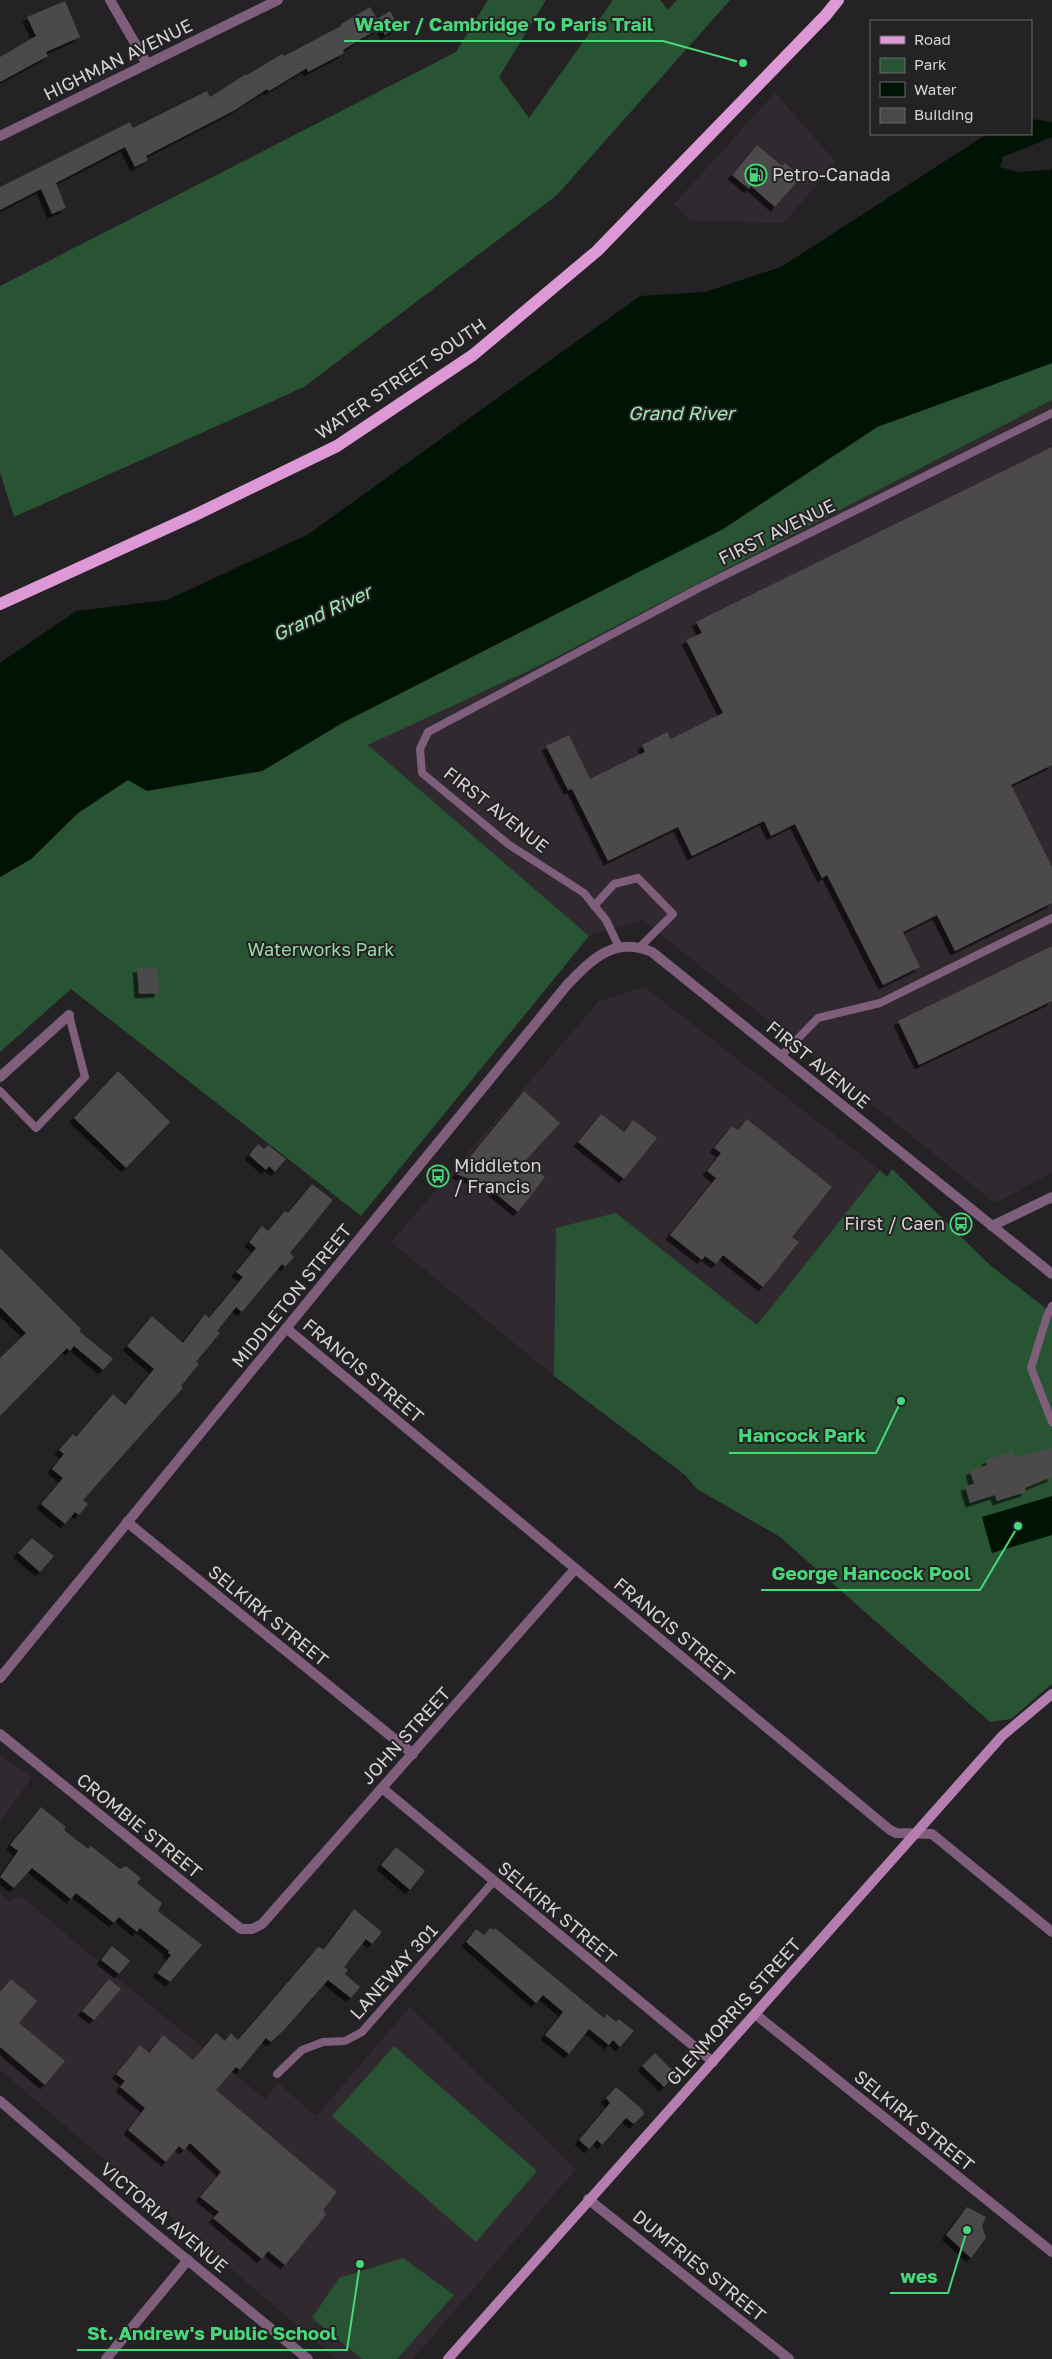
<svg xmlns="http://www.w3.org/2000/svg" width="1052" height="2359" font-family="'Golos Text',sans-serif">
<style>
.built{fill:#30292f}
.green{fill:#295434}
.water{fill:#001305}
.building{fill:#4b484a;filter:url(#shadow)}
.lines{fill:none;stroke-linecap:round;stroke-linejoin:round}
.lane{stroke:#7f5e7c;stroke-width:8}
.street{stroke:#7f5e7c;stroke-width:10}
.secondary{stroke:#b47faf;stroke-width:10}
.primary{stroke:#dd99d6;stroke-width:12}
.labels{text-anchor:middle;stroke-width:4;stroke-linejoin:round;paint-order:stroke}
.street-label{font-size:18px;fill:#d5d3d4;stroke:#242224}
.poi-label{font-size:18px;fill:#d5d3d4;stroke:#242224;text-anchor:start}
.park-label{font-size:18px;fill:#94dba5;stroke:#242224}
.water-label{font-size:19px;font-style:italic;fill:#a1e9b2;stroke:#242224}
.leader{fill:none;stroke:#48d779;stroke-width:2}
.callout-dot{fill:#48d779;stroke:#242224;stroke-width:2}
.callout-label{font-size:19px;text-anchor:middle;font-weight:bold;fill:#48d779;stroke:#242224;stroke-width:4;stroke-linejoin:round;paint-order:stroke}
</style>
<defs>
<filter id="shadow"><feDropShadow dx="-4.5" dy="4.5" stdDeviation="0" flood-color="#0009"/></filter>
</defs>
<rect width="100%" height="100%" fill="#242224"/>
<g class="built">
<path d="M775 93 836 162 784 223 691 221 674 204Z"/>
<path d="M1052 400V1173L995 1203 643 920 589 936 368 745 541 665Z"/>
<path d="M645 987 880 1170 757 1325 653 1243 554 1376 391 1242 599 1001Z"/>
<path d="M0 1755 32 1777 0 1822Z"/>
<path d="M0 1894 9 1901 21 1896 132 1990 265 2099 278 2083 316 2116 410 2007 576 2169 413 2359H336L0 2070Z"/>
</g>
<g class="green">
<path d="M488 0H546L499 77 529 118 613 0H660L668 10 677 0H730L557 195 304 387 14 517 0 472V286L456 52Z"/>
<path d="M1052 363V400L541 665 368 745 589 936 361 1216 71 989 0 1052V877L31 859 78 813 128 779 262 771 342 723 723 529 877 427Z"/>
<path d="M892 1169 991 1266 1052 1313V1684L1011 1719 990 1722 780 1537 697 1489 685 1475 554 1376 556 1228 616 1213 757 1325 880 1170 887 1177Z"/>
<path d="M394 2046 537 2171 476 2242 332 2116Z"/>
<path d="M403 2258 454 2295 397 2359H362L312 2318 339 2278Z"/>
</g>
<g class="water">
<path d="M1031 119 1052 122V137L1003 157 1000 167 1018 172 1050 170 1052 168V363L877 427 723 529 342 723 262 771 147 791 128 780 78 813 31 859 0 877V663L76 611 167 600 307 535 640 296 705 292 781 267 987 134H1031Z"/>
<path d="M1052 1496V1535L992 1553 982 1517Z"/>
</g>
<g class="building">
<path d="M65 1 80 37 46 52 48 56 0 82V57L36 36 27 17Z"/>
<path d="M370 7 377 19 390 11 399 27 385 35 381 27 343 50 344 53 308 72 307 68 269 91 267 89 235 110 146 156 148 160 135 167 125 147 56 183 66 208 52 214 41 189 0 210V187L130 122 133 128 207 91 210 97 246 74 247 75 282 54 284 56 341 26V24Z"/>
<path d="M757 145 782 166 785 163 801 177 775 207 751 186 749 189 732 175Z"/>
<path d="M1052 447V765L1011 785 1052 867V903L955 951 937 915 903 932 920 967 883 985 827 875 822 878 795 824 771 836 764 821 692 856 678 827 608 861 572 789 568 790 546 746 569 735 590 779 645 752 642 745 667 732 671 739 723 713 686 640 702 633 696 622Z"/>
<path d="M1052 946V1001L919 1065 898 1021Z"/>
<path d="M157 967 159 993 139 994 137 968Z"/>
<path d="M118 1071 170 1122 126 1168 74 1118Z"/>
<path d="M524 1091 560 1123 526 1160 545 1177 518 1212 484 1184 456 1174Z"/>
<path d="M601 1114 624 1132 633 1120 657 1138 624 1179 578 1142Z"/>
<path d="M747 1119 832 1187 792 1237 799 1242 763 1287 723 1255 716 1264 705 1256 702 1260 670 1235 716 1178 707 1171 721 1153 714 1148 732 1126 738 1130Z"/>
<path d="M258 1144 264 1149 268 1145 286 1159 275 1172 269 1166 266 1170 249 1155Z"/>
<path d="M312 1184 333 1200 290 1253 294 1257 285 1267 282 1264 242 1312 236 1307 217 1331 220 1333 196 1362 199 1364 181 1386 183 1388 83 1500 88 1504 79 1515 75 1512 65 1524 41 1504 63 1478 52 1469 64 1454 59 1450 73 1434 76 1437 113 1394 125 1405 154 1369 127 1346 152 1316 183 1343 205 1314 209 1318 243 1277 236 1272 256 1248 249 1242 262 1226 268 1231 285 1211 288 1213Z"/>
<path d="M0 1248 81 1329 79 1331 113 1359 103 1370 74 1346 70 1351 67 1348 0 1416V1358L26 1333 0 1307Z"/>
<path d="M1052 1448V1477L1025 1488 1026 1492 997 1501 995 1495 970 1503 965 1486 974 1484 970 1471 987 1465 986 1460 1013 1451 1015 1457Z"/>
<path d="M32 1538 54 1556 40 1572 18 1553Z"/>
<path d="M41 1807 66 1827 64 1830 88 1849 91 1846 120 1869 126 1866 141 1878 137 1883 162 1903 158 1911 202 1945 170 1982 157 1973 171 1955 168 1953 169 1951 140 1928 137 1932 119 1917 114 1923 76 1893 71 1899 32 1868 14 1888 0 1877 18 1851 10 1845Z"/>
<path d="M396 1847 425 1871 410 1890 381 1865Z"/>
<path d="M354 1909 382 1932 372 1944 366 1939 344 1967 348 1970 345 1974 360 1987 351 1998 328 1980 284 2030 271 2042 266 2038 240 2070 236 2067 216 2090 337 2192 323 2210 326 2215 285 2265 268 2251 262 2259 213 2218 219 2212 200 2197 221 2172 190 2143 184 2150 179 2146 166 2162 128 2130 145 2108 120 2087 125 2081 116 2074 140 2045 149 2053 163 2035 193 2060 216 2033 225 2041 231 2033 238 2040 318 1947 324 1949Z"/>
<path d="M490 1928 493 1930 495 1928 604 2018 607 2014 616 2022 619 2019 634 2031 620 2047 613 2040 609 2045 589 2029 569 2054 545 2035 563 2012 543 1995 536 2003 466 1942 476 1929 484 1935Z"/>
<path d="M112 1946 130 1961 119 1974 101 1960Z"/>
<path d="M11 1979 37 2001 19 2023 65 2061 45 2085 0 2047V1992Z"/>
<path d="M109 1979 121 1989 94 2020 82 2011Z"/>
<path d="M655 2053 676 2074 664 2087 642 2066Z"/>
<path d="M616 2087 642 2109 644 2114 634 2124 626 2118 602 2145 597 2140 589 2149 579 2140 610 2103 606 2098Z"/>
<path d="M967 2207 986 2217 982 2226 986 2238 971 2258 946 2235Z"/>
</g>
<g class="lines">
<g class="lane">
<path d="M594 906 614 884 638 878 673 914 640 947"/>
<path d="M619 947 606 920 584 893 508 844 422 773 420 749 428 732 699 588 1052 413"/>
<path d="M781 1056 818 1018 880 1003 1052 918"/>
<path d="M0 1091 36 1128 85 1077 69 1015"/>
<path d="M1052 1306 1047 1316 1031 1368 1052 1422"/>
<path d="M277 2074 302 2050 323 2042 345 2041 362 2032 493 1882"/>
</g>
<g class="street">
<path d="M110 0 147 64"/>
<path d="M0 136 278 0"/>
<path d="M0 1077 69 1015"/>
<path d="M992 1226 1052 1197"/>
<path d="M286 1328 890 1830 896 1833 932 1834 1052 1932"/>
<path d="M127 1522 413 1754"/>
<path d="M0 1678 567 985C592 959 614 936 652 952L1052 1274"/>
<path d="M0 1734 241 1929H252L262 1924 575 1569"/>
<path d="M382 1788 713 2062"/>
<path d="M755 2014 1052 2252"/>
<path d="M0 2101 146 2226 308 2359"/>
<path d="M588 2199 789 2359"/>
<path d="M106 2359 188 2260"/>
</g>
<path class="secondary" d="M448 2359 1002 1736 1052 1694"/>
<path class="primary" d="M0 604 193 516 337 446 473 355 597 251 826 15 838 0"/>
</g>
<defs>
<g id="fuel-ring" transform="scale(1.125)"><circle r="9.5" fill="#242224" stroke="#48d779" stroke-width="1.5"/><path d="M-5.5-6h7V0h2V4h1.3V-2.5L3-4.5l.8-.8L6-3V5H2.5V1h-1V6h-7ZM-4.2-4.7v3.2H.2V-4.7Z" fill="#48d779"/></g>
<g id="bus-ring" transform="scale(1.125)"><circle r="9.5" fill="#242224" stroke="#48d779" stroke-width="1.5"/><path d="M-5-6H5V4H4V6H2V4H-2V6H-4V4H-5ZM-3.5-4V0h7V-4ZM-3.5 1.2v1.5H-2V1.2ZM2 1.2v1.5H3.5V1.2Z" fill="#48d779"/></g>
</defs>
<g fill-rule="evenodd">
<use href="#fuel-ring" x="756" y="175"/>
<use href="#bus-ring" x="438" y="1176"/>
<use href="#bus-ring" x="961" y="1224"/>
</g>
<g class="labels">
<g class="street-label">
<text transform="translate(118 60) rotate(-26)" y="6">HIGHMAN AVENUE</text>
<text transform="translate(401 379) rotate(-34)" y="6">WATER STREET SOUTH</text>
<text transform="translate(777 532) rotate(-26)" y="6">FIRST AVENUE</text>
<text transform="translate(496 810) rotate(38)" y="6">FIRST AVENUE</text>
<text transform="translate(818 1065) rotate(39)" y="6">FIRST AVENUE</text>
<text transform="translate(292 1296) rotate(-51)" y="6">MIDDLETON STREET</text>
<text transform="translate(363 1371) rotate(40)" y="6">FRANCIS STREET</text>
<text transform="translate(268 1616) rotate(39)" y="6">SELKIRK STREET</text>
<text transform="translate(674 1630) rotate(40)" y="6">FRANCIS STREET</text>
<text transform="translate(406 1736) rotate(-48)" y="6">JOHN STREET</text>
<text transform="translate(139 1826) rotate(39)" y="6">CROMBIE STREET</text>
<text transform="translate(557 1913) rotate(40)" y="6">SELKIRK STREET</text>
<text transform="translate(394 1972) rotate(-48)" y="6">LANEWAY 301</text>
<text transform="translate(734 2012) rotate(-48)" y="6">GLENMORRIS STREET</text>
<text transform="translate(914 2121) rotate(39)" y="6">SELKIRK STREET</text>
<text transform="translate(164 2218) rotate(40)" y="6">VICTORIA AVENUE</text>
<text transform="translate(699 2266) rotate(39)" y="6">DUMFRIES STREET</text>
</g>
<g class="poi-label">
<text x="772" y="181">Petro-Canada</text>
<text x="454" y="1172">Middleton<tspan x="454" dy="21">/ Francis</tspan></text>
<text x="945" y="1230" text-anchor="end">First / Caen</text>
</g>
<g class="park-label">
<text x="321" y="956">Waterworks Park</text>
</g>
<g class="water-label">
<text x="681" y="420">Grand River</text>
<text transform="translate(322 613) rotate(-25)" y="7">Grand River</text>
</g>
</g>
<path class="leader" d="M743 63L663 41H344M901 1401L876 1453H729M1018 1526L980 1590H761M967 2230L948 2293H890M360 2264L347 2350H77"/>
<g class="callout-dot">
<circle cx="743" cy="63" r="5"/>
<circle cx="901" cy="1401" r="5"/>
<circle cx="1018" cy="1526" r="5"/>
<circle cx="967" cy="2230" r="5"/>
<circle cx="360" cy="2264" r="5"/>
</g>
<g class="callout-label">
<text x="504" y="31">Water / Cambridge To Paris Trail</text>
<text x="802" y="1442">Hancock Park</text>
<text x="871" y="1580">George Hancock Pool</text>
<text x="919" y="2283">wes</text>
<text x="212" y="2340">St. Andrew's Public School</text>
</g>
<rect x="870" y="20" width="162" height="115" fill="#242224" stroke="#6b696a"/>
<rect x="880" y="36" width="25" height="8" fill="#dd99d6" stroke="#6b696a"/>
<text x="914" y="45" font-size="15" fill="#d5d3d4">Road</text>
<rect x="880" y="58" width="25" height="15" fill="#295434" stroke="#6b696a"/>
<text x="914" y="70" font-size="15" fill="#d5d3d4">Park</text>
<rect x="880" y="82" width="25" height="15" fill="#001305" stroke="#6b696a"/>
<text x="914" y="95" font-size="15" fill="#d5d3d4">Water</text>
<rect x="880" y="108" width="25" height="15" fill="#4b484a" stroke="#6b696a"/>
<text x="914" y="120" font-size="15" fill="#d5d3d4">Building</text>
</svg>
